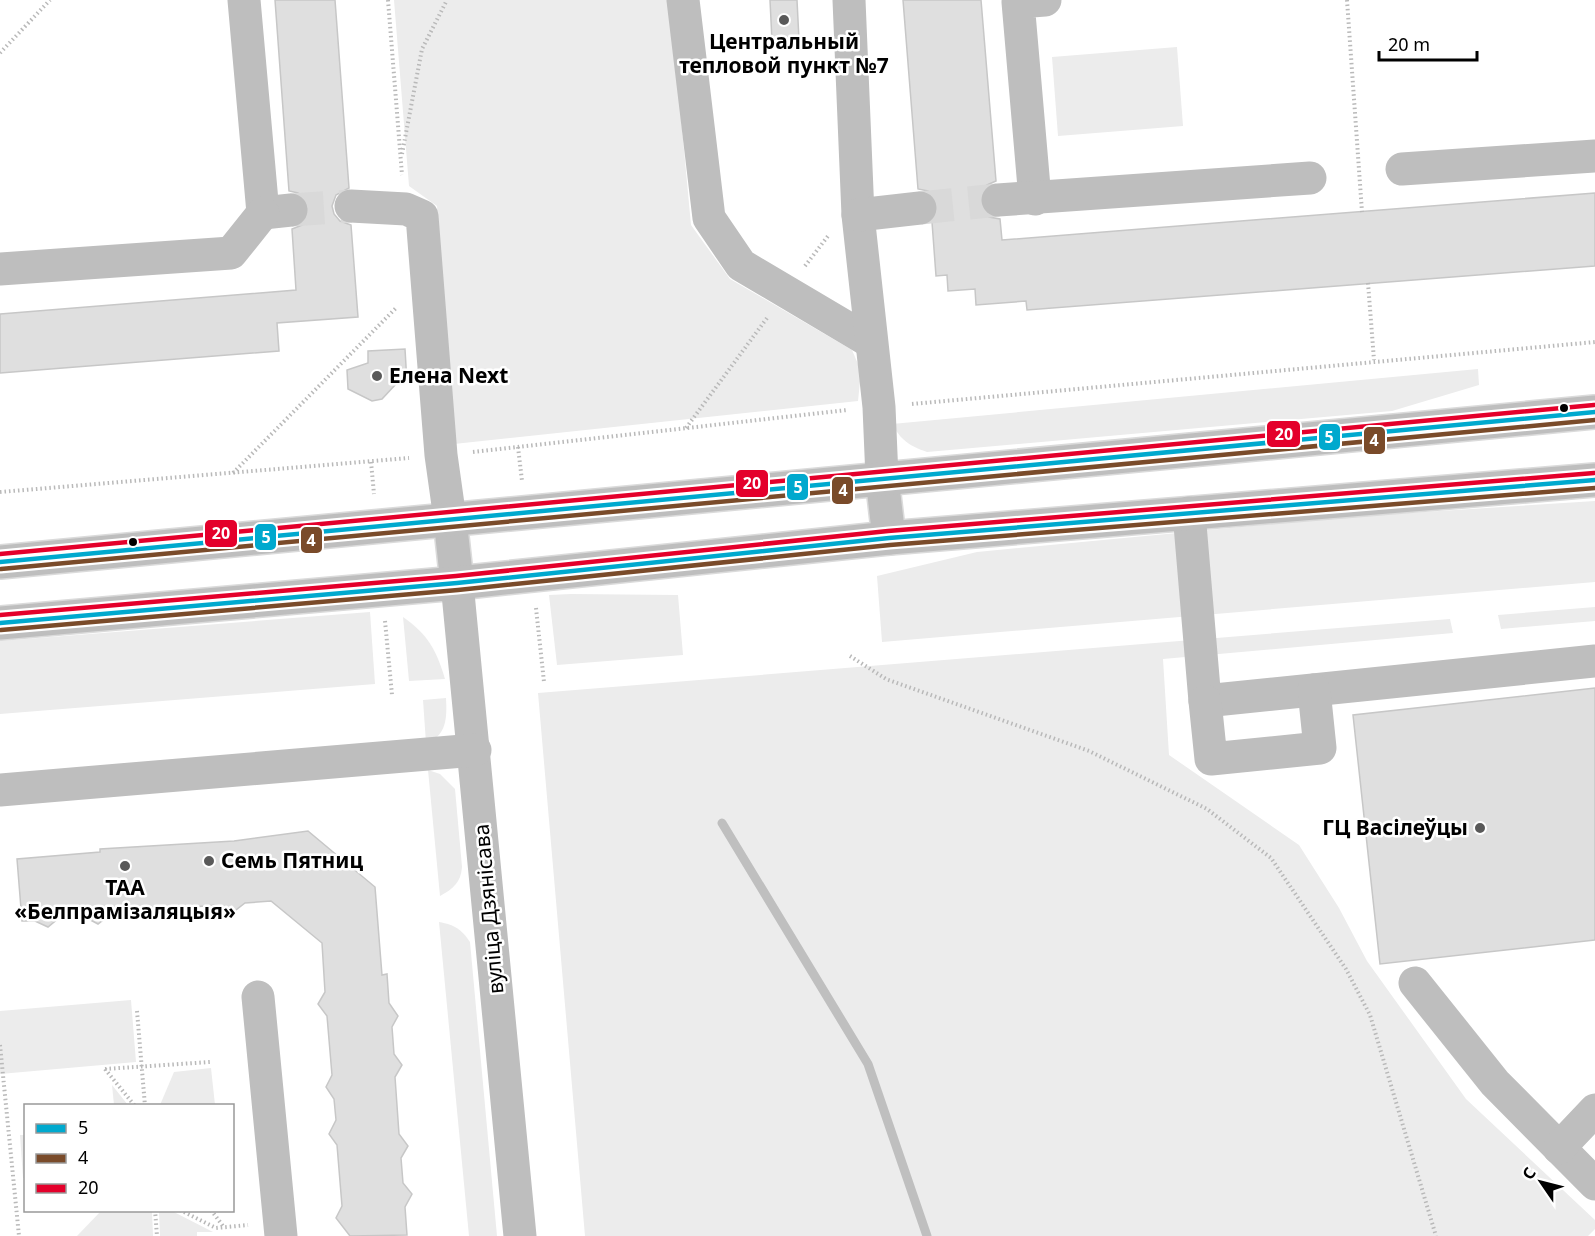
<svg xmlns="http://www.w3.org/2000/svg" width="1595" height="1236" font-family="'Noto Sans',sans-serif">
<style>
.green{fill:#ececec}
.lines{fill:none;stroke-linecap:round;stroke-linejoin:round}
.stream{stroke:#bfbfbf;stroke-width:9}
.building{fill:#dfdfdf;stroke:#c7c7c7;stroke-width:1.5}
.minor-tunnel{stroke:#d9d9d9;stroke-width:33;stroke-dasharray:33 16;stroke-linecap:butt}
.major-casing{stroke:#dbdbdb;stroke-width:36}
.path{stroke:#b9b9b9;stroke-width:4;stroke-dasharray:1.5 3;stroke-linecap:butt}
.minor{stroke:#bebebe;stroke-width:33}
.major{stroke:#bebebe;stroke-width:33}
.bus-1-casing{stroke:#fff;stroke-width:9}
.bus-2-casing{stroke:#fff;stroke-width:9}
.bus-3-casing{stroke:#fff;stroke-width:9}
.bus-1{stroke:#00a9ce;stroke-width:4.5}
.bus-2{stroke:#7a4b2a;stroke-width:4.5}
.bus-3{stroke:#e4002b;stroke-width:4.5}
.poi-dot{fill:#595959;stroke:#fff;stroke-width:2}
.bus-dot{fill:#000;stroke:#fff;stroke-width:2}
.labels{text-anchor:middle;stroke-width:5;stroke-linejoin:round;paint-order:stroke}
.poi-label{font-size:21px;font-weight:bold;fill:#000;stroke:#fff}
.street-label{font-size:21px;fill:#000;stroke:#fff}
.line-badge{stroke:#fff;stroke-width:2}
.badge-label{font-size:16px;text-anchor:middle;font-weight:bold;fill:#fff}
</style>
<rect width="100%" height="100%" fill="#fff"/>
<g class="green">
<path d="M394 0H670L691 225 730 279 852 350 861 371 858 401 454 444 437 206 409 186Z"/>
<path d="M1177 47 1183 126 1058 136 1052 57Z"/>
<path d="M1478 369 1479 385 1392 411 927 452C909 446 901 440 892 424Z"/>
<path d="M1595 501V582L882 642 877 576 977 552 1347 517Z"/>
<path d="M571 594 678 595 683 655 557 665 549 595Z"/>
<path d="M1595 607V621L1501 629 1498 615Z"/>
<path d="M370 612 375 684 0 714V641Z"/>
<path d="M403 617C428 635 436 649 445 679L409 681Z"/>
<path d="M1450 619 1453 633 1163 659 1169 755 1299 845 1339 908 1367 961 1466 1099 1595 1220V1229L1588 1236H585L538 693Z"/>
<path d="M446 698C447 717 447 736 426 743L423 700Z"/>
<path d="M428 770 440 774 455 789 462 867C461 882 453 889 440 896Z"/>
<path d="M439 922C455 925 461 929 470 942L497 1236H469Z"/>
<path d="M131 1000 136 1062 0 1074V1011Z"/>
<path d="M211 1068 215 1105H160L174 1072Z"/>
<path d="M112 1085 128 1105H114Z"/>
<path d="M20 1135H25V1178H23Z"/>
<path d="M102 1210 152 1211 153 1236H77Z"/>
<path d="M159 1211H172L213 1232H197V1236H160Z"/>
</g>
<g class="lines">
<path class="stream" d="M722 823 868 1064 927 1236"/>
</g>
<g class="building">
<path d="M275 0H335L349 188 336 195 332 206 334 214 340 221 351 225 358 317 277 323 279 351 0 373V314L296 290 292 229 302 225 308 218 310 209 306 199 298 193 289 191Z"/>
<path d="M770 0H797L799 40 772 41Z"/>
<path d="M903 0H981L996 181 987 185 981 191 979 202 983 211 989 217 1000 219 1002 240 1595 193V266L1027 310 1026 301 976 305 975 289 948 291 947 275 936 276 932 222 937 215 938 205 935 197 928 191 918 189Z"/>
<path d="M405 349 407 383 396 384 382 399 372 401 348 389 347 370 368 363V351Z"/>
<path d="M1595 688V940L1380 964 1353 715Z"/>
<path d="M308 831 375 887 382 975 387 974 389 1003 398 1016 392 1027 394 1054 402 1065 395 1077 399 1134 408 1146 401 1158 403 1183 412 1194 405 1207 407 1235 350 1236 336 1218 342 1206 337 1145 329 1134 336 1120 334 1099 326 1087 332 1075 327 1016 318 1004 325 992 322 943 271 901 245 903 232 913 217 905 193 907 181 916 167 910 111 914 98 924 83 916 59 918 48 927 35 921H22L17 859 100 852V849L234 841Z"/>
</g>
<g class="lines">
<g class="minor-tunnel">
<path d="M920 208 998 200"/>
<path d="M291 210 351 206"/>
</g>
<g class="major-casing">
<g id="major">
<path d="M882 478 889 538"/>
<path d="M450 519 457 583"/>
<path d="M0 562 1595 412"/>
<path d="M0 623 457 583 889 538 1595 480"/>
</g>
</g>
<g class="path">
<path d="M388 0 402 175"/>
<path d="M1347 0 1362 212"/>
<path d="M0 53 50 0"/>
<path d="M402 154 422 49 447 0"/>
<path d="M805 266 828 236"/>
<path d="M1368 283 1374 360"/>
<path d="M912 404 1595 342"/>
<path d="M686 428 767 318"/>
<path d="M518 447 522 481"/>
<path d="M473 452 847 410"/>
<path d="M371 462 374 494"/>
<path d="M233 473 397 307"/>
<path d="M0 492 409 458"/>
<path d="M536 608 544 682"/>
<path d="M385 621 392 695"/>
<path d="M850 656 886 679 1089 751 1207 809 1271 858 1346 969 1370 1015 1436 1236"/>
<path d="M137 1011 145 1106"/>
<path d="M0 1045 19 1236"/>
<path d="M105 1069 210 1062"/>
<path d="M105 1069 135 1106"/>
<path d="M155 1210 157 1236"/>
<path d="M180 1210 216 1228 248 1225"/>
<path d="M211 1210 223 1226"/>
</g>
<g class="minor">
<path d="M244 0 263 213 291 210"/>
<path d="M683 0 709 218 741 265 871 342"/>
<path d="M849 0 858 215 879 407 882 478"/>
<path d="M1402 169 1595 156"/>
<path d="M1035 199 1018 2 1045 0"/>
<path d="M998 200 1310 178"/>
<path d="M351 206 406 209 422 216 441 455 450 519"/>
<path d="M858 215 920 208"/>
<path d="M0 269 231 253 263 213"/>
<path d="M1189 513 1205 701 1595 661"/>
<path d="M457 583 520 1236"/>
<path d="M1205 701 1211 759 1320 748 1314 690"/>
<path d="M0 790 475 750"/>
<path d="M1415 983 1495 1083 1595 1184"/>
<path d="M258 997 281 1236"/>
<path d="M1559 1148 1595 1110"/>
</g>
<use href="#major" class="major"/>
<g class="bus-1-casing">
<g id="bus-1">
<path d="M0 562 1595 412"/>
<path d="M0 623 457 583 889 538 1595 480"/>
</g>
</g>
<g class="bus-2-casing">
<g id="bus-2">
<path d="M1 569 1595 420"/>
<path d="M1 630 458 590 890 545 1595 488"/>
</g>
</g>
<g class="bus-3-casing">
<g id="bus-3">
<path d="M0 554 1594 405"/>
<path d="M0 615 456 576 888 531 1594 473"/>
</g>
</g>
<use href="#bus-1" class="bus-1"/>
<use href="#bus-2" class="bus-2"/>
<use href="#bus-3" class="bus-3"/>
</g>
<g class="poi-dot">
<circle cx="784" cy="20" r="6"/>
<circle cx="377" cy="376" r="6"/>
<circle cx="1480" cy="828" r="6"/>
<circle cx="209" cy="861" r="6"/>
<circle cx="125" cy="866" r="6"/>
</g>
<g class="bus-dot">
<circle cx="1564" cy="408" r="5"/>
<circle cx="133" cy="542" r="5"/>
</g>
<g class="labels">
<g class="poi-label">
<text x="784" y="49">Центральный<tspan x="784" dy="24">тепловой пункт №7</tspan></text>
<text x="389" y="383" text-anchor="start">Елена Next</text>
<text x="1468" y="835" text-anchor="end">ГЦ Васілеўцы</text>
<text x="221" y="868" text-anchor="start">Семь Пятниц</text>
<text x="125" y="895">ТАА<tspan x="125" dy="24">«Белпрамізаляцыя»</tspan></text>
</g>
<g class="street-label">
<text transform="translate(489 909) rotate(-95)" y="7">вуліца Дзянісава</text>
</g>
</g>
<g class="line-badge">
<rect x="1266" y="420" width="35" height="28" rx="6" fill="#e4002b"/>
<rect x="1318" y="423" width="23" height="28" rx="6" fill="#00a9ce"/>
<rect x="1363" y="426" width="23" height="29" rx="6" fill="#7a4b2a"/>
<rect x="735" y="469" width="34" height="29" rx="6" fill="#e4002b"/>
<rect x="786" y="473" width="23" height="28" rx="6" fill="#00a9ce"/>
<rect x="831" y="476" width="23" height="29" rx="6" fill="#7a4b2a"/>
<rect x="204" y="519" width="34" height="29" rx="6" fill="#e4002b"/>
<rect x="254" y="523" width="23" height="28" rx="6" fill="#00a9ce"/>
<rect x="300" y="526" width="23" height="28" rx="6" fill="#7a4b2a"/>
</g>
<g class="badge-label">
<text x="1284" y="440">20</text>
<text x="1329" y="443">5</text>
<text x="1374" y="446">4</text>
<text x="752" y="489">20</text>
<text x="798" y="493">5</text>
<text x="843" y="496">4</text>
<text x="221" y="539">20</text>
<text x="266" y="543">5</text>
<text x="311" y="546">4</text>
</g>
<rect x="24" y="1104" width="210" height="108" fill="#ffffff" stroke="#999999" stroke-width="1.5"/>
<rect x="36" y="1124" width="30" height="9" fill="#00a9ce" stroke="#999999" stroke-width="1.5"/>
<text x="78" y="1134" font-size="18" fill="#000000">5</text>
<rect x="36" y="1154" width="30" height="9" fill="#7a4b2a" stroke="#999999" stroke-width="1.5"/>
<text x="78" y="1164" font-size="18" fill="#000000">4</text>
<rect x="36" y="1184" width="30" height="9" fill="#e4002b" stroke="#999999" stroke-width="1.5"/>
<text x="78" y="1194" font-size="18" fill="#000000">20</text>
<g transform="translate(1541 1182) rotate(305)" stroke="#ffffff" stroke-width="4.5" paint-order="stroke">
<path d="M0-4.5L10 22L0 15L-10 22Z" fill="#000000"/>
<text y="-9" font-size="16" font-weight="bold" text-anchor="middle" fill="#000000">С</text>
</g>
<path d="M1379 51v9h98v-9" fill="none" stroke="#000000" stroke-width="3"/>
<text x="1388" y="51" font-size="18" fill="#000000" stroke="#ffffff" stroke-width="4.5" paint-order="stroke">20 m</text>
</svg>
